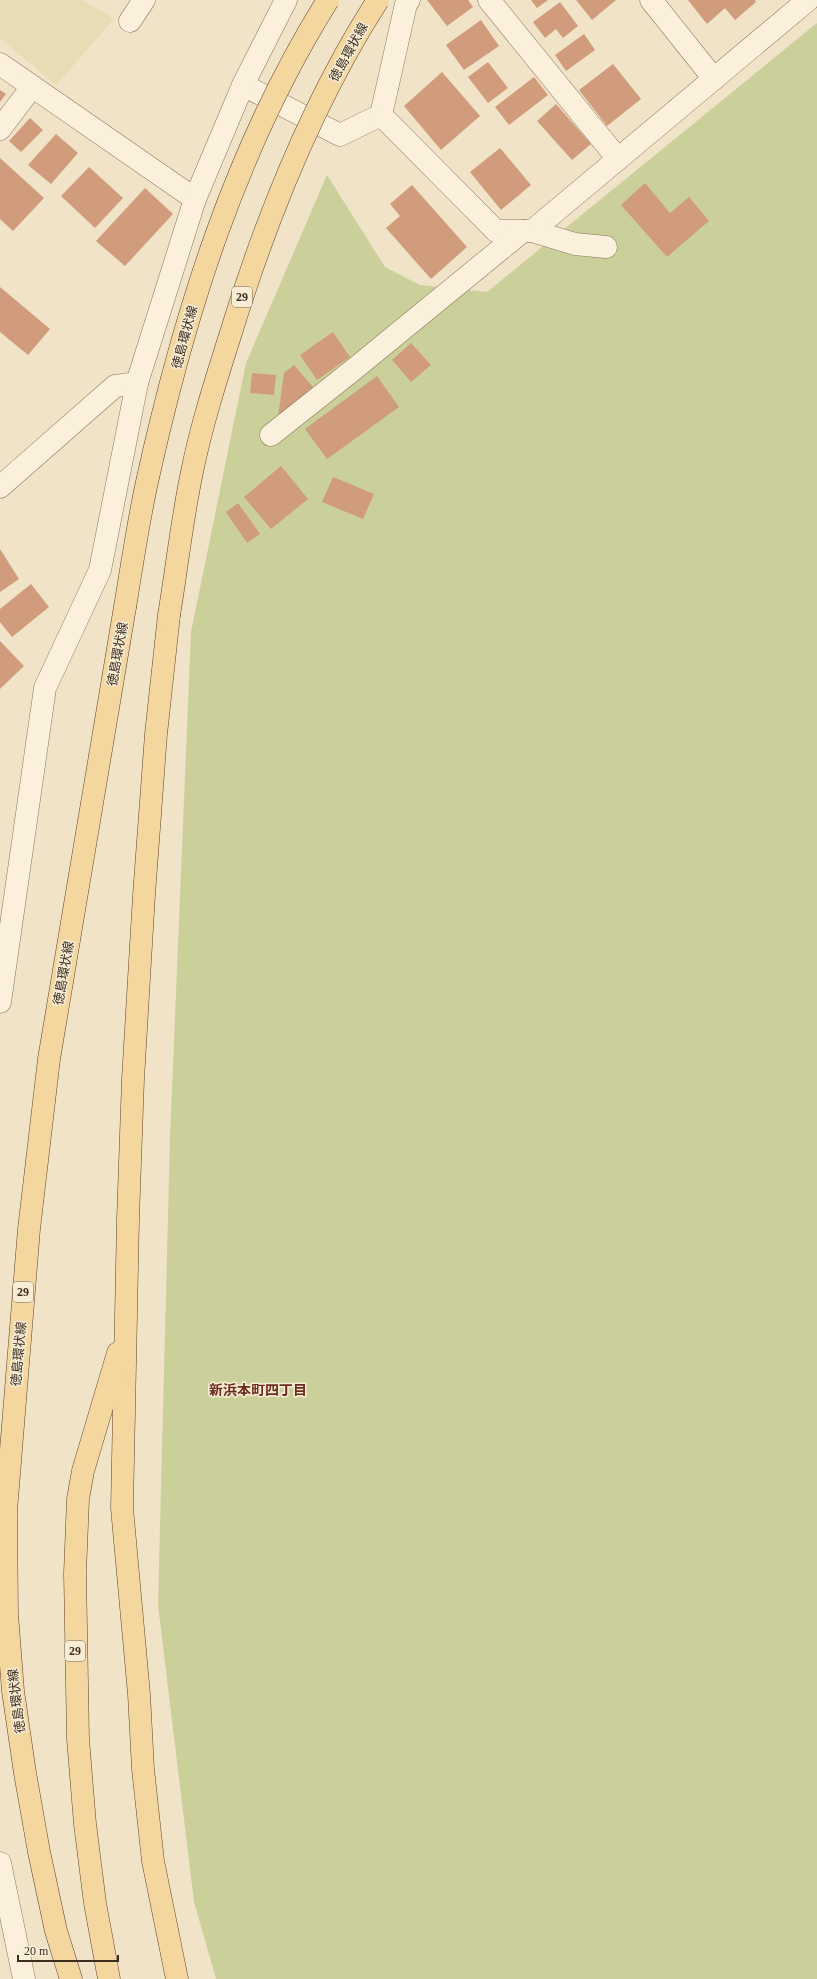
<svg xmlns="http://www.w3.org/2000/svg" width="817" height="1979" font-family="'Times New Roman','Noto Sans JP',serif">
<style>
.farmland{fill:#e7ddb4}
.green{fill:#cbd09a}
.building{fill:#d09c7b}
.lines{fill:none;stroke-linecap:round;stroke-linejoin:round}
.minor-casing{stroke:#8d745b;stroke-width:23}
.tertiary-casing{stroke:#8d745b;stroke-width:23}
.primary-casing{stroke:#5b422f;stroke-width:23}
.minor{stroke:#faf0db;stroke-width:22}
.tertiary{stroke:#faf0db;stroke-width:22}
.primary{stroke:#f4d79e;stroke-width:22}
.primary-bridge-casing{stroke:#5b422f;stroke-width:23;stroke-linecap:butt}
.primary-bridge{stroke:#f4d79e;stroke-width:22}
.labels{text-anchor:middle;stroke-width:3;stroke-linejoin:round;paint-order:stroke}
.shield{fill:#f7edd7;stroke:#756756;stroke-width:1}
.shield-label{font-size:12px;font-weight:bold;fill:#3d2d1f}
.street-label{font-size:13px;fill:#3d2d1f;stroke:#f7edd7}
.neighbourhood-label{font-size:14px;font-weight:bold;fill:#6c2b1d;stroke:#f7edd7}
</style>
<rect width="100%" height="100%" fill="#f0e3c7"/>
<path class="farmland" d="M0 0H83L114 19 56 85 0 38Z"/>
<path class="green" d="M817 23V1979H216L194 1902 158 1605 170 1138 191 632 246 363 327 175 385 267 420 285 487 292Z"/>
<g class="building">
<path d="M427 0H468L473 7 447 26Z"/>
<path d="M531 0H548L537 8Z"/>
<path d="M576 0H616L592 20Z"/>
<path d="M688 0H755L756 2 735 20 725 8 707 24Z"/>
<path d="M560 2 578 26 563 38 556 29 545 38 533 22Z"/>
<path d="M481 20 499 46 464 70 446 45Z"/>
<path d="M584 34 595 50 566 71 555 55Z"/>
<path d="M488 62 508 88 488 103 468 77Z"/>
<path d="M613 64 641 99 607 126 579 90Z"/>
<path d="M442 72 480 116 441 150 404 106Z"/>
<path d="M534 77 548 95 509 125 495 107Z"/>
<path d="M0 90 6 94 0 102Z"/>
<path d="M556 104 591 144 572 160 537 121Z"/>
<path d="M30 118 43 130 21 152 9 141Z"/>
<path d="M56 134 78 153 51 184 28 165Z"/>
<path d="M500 148 531 185 501 210 470 172Z"/>
<path d="M0 158 44 198 13 231 0 219Z"/>
<path d="M89 167 123 198 95 228 61 196Z"/>
<path d="M645 183 670 213 689 197 709 221 667 257 621 205Z"/>
<path d="M412 185 467 247 431 279 386 228 400 216 390 204Z"/>
<path d="M145 188 173 214 125 266 96 241Z"/>
<path d="M0 287 50 329 28 355 0 332Z"/>
<path d="M333 332 350 357 317 380 300 355Z"/>
<path d="M411 343 431 365 411 382 392 360Z"/>
<path d="M294 365 313 387 278 417 284 373Z"/>
<path d="M252 373 276 375 274 395 250 393Z"/>
<path d="M377 376 399 407 327 459 305 429Z"/>
<path d="M281 466 308 499 271 529 244 497Z"/>
<path d="M333 477 374 494 363 519 322 502Z"/>
<path d="M238 503 260 534 247 543 226 512Z"/>
<path d="M0 549 19 579 0 592Z"/>
<path d="M31 584 49 607 12 637 0 622V609Z"/>
<path d="M0 641 24 666 0 689Z"/>
</g>
<g class="lines">
<g class="minor-casing">
<g id="minor">
<path d="M489 0 618 159"/>
<path d="M651 0 714 79"/>
<path d="M130 21 144 0"/>
<path d="M0 64 195 199"/>
<path d="M243 85 340 135 381 115 406 4 409 0"/>
<path d="M381 115 496 231H532L808 0"/>
<path d="M0 129 32 87"/>
<path d="M532 231 575 244 606 247"/>
<path d="M271 435 353 370 523 231"/>
<path d="M0 487 115 386 137 383"/>
</g>
</g>
<g class="tertiary-casing">
<g id="tertiary">
<path d="M0 1002 45 688 100 570 137 383 195 199 243 85 286 0"/>
<path d="M0 1863 24 1979"/>
</g>
</g>
<g class="primary-casing">
<g id="primary">
<path d="M169 615 156 734 144 895 133 1079 128 1219 122 1508 139 1694 143 1769 153 1861 177 1979"/>
<path d="M71 1979 56 1931 39 1852 25 1773 13 1691 7 1614 6 1511 29 1229 49 1059 125 607"/>
<path d="M109 1979 95 1903 85 1824 78 1739 75 1573 78 1499 83 1471 118 1353"/>
</g>
</g>
<use href="#minor" class="minor"/>
<use href="#tertiary" class="tertiary"/>
<use href="#primary" class="primary"/>
<g class="primary-bridge-casing">
<g id="primary-bridge">
<path d="M125 607C132 565 138 523 147 482 184 314 236 147 328 0"/>
<path d="M169 615C177 567 182 519 192 472 201 427 215 383 229 339 265 221 311 104 378 0"/>
</g>
</g>
<use href="#primary-bridge" class="primary-bridge"/>
</g>
<g class="labels">
<g class="shield">
<rect x="232" y="287" width="20" height="20" rx="3"/>
<rect x="13" y="1282" width="20" height="20" rx="3"/>
<rect x="65" y="1641" width="20" height="20" rx="3"/>
</g>
<g class="shield-label">
<text x="242" y="301">29</text>
<text x="23" y="1296">29</text>
<text x="75" y="1655">29</text>
</g>
<g class="street-label">
<text transform="translate(348 52) rotate(-61)" y="5">徳島環状線</text>
<text transform="translate(184 337) rotate(-75)" y="5">徳島環状線</text>
<text transform="translate(117 654) rotate(-80)" y="5">徳島環状線</text>
<text transform="translate(63 973) rotate(-80)" y="5">徳島環状線</text>
<text transform="translate(18 1354) rotate(-85)" y="5">徳島環状線</text>
<text transform="translate(16 1701) rotate(-97)" y="5">徳島環状線</text>
</g>
<g class="neighbourhood-label">
<text x="258" y="1395">新浜本町四丁目</text>
</g>
</g>
<path d="M18 1955v6h100v-6" fill="none" stroke="#3d2d1f" stroke-width="2"/>
<text x="24" y="1955" font-size="12" fill="#3d2d1f" stroke="#f7edd7" stroke-width="3" paint-order="stroke">20 m</text>
</svg>
